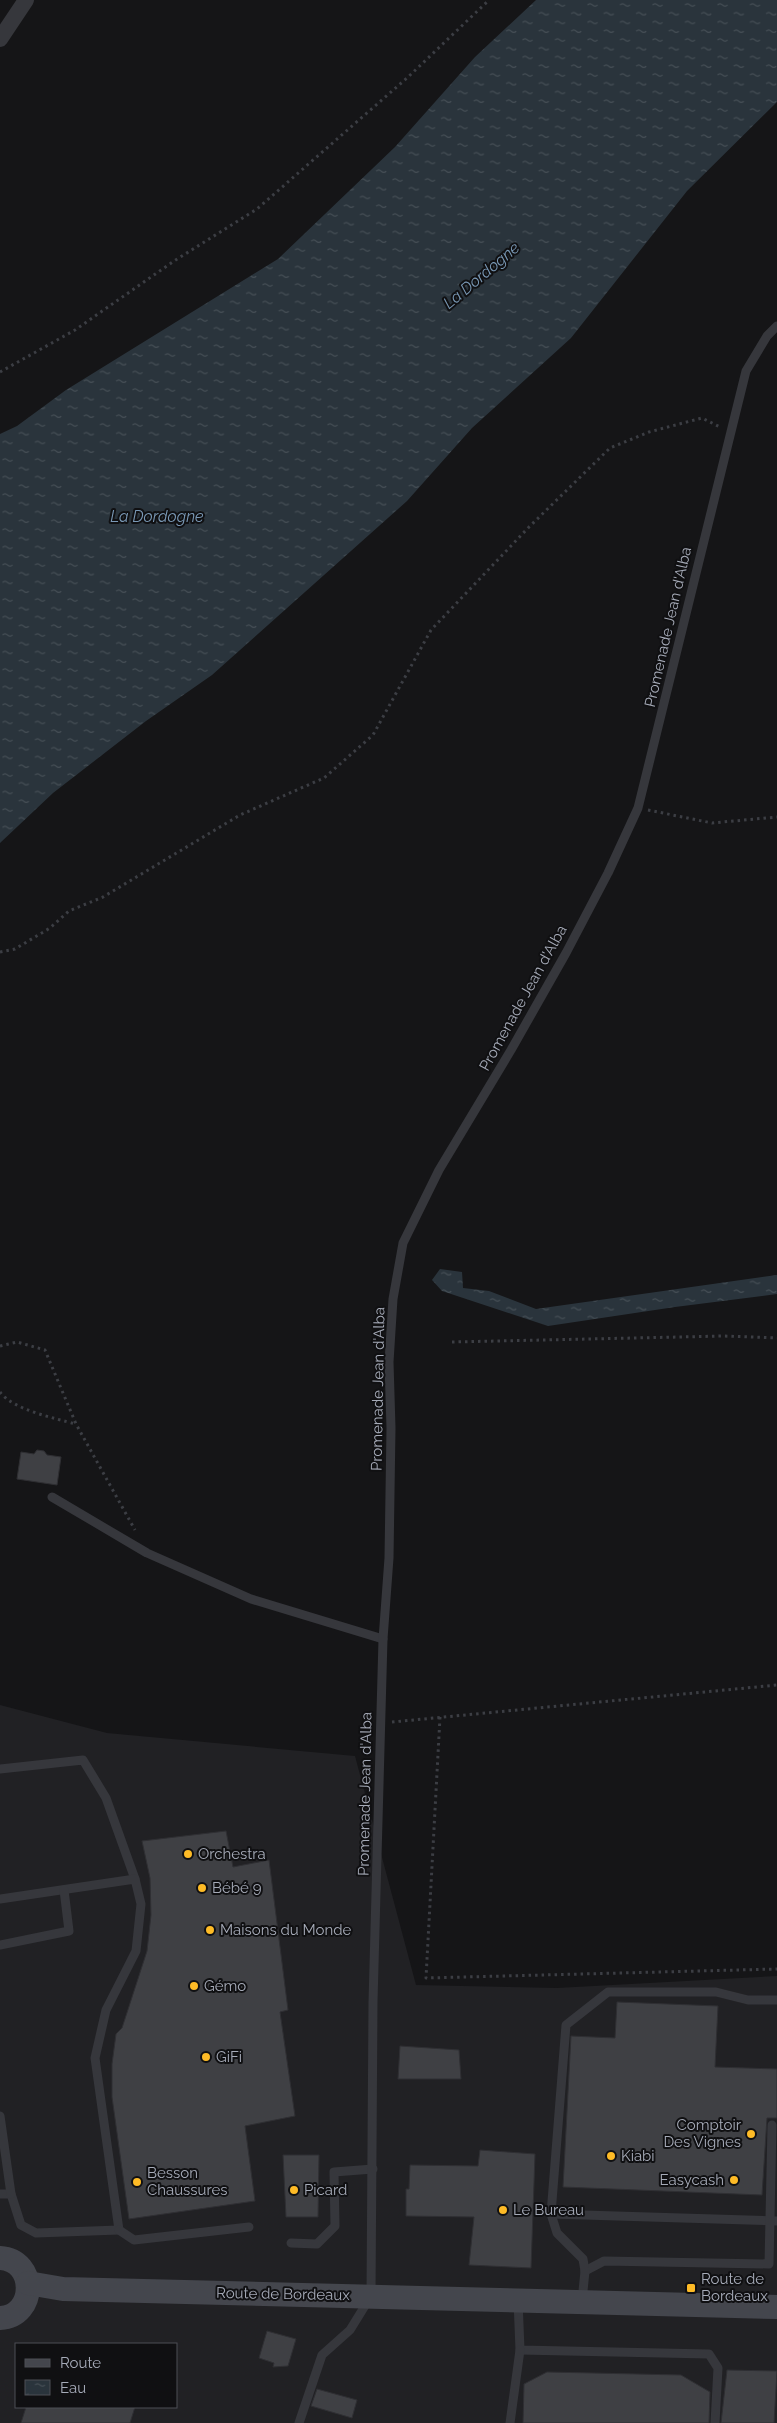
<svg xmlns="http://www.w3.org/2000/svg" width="777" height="2423" font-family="Raleway,sans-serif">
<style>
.built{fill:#212124;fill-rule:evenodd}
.water{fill:url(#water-ripples)}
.building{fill:#3f4044;stroke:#2f2f33}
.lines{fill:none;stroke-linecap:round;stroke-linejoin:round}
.path{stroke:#3c3e44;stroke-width:3;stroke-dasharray:2.5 4;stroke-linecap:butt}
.service{stroke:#36373c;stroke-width:9}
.minor{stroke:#36373c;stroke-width:16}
.secondary{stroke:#44464d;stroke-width:24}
.poi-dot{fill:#febb26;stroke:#101012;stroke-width:2}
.labels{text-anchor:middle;stroke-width:4;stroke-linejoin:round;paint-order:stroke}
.street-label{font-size:15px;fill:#a6abb8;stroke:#101012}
.poi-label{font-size:15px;fill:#a6abb8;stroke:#101012;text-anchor:start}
.water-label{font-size:16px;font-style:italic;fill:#7a99b6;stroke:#101012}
</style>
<defs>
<pattern id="water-ripples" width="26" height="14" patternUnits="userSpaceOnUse" patternTransform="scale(1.25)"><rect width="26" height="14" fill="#2a343c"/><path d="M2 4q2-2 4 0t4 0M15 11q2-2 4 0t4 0" fill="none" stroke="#464f56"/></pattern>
</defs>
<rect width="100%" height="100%" fill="#151517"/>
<path class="built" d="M0 1705 107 1733 355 1756 416 1985 557 1988 777 1976V2423H0ZM16 2344H176V2407H16Z"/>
<g class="water">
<path d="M536 0H777V102L687 191 571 338 472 428 407 501 212 675 146 721 53 793 0 843V434L17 426 66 390 278 259 395 147 475 57Z"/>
<path d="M440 1269 462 1272 463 1288 489 1291 536 1309 777 1275V1294L675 1307 548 1326 442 1291 432 1280Z"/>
</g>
<g class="building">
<path d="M37 1450 44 1451 47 1455 61 1457 57 1485 17 1479 21 1452 34 1454Z"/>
<path d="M226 1831 233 1867 269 1860 288 2010 280 2012 295 2116 245 2126 255 2201 129 2219 112 2097V2064L116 2034 122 2028 147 1951 151 1915 150 1878 142 1841Z"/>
<path d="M617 2002 718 2006 715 2067 777 2069V2118H767L762 2195 563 2187 571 2036 615 2038Z"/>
<path d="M400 2046 459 2050 461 2079H398Z"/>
<path d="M480 2150 535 2154 531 2268 469 2265 474 2217 406 2216V2189H409L410 2165 478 2166Z"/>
<path d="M283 2155H319L318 2217H286Z"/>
<path d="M267 2331 296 2339 288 2366 273 2367 274 2363 259 2358Z"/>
<path d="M727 2370 777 2371 774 2423H721Z"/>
<path d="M547 2372 681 2375 710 2392 709 2423H523L524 2384Z"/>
<path d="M317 2389 357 2400 352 2418 311 2406Z"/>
<path d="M26 2407H135L130 2423H21Z"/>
</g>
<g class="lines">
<g class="path">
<path d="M0 372 75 330 174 261 257 209 407 78 489 0"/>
<path d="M648 810 712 823 777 817"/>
<path d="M0 952 15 949 50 928 69 911 103 897 240 815 324 778 373 735 431 630 529 527 610 448 649 432 702 418 720 427"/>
<path d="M452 1342 724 1336 777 1338"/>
<path d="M0 1346 17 1342 45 1350 76 1424 135 1530"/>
<path d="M0 1392C13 1410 55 1418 75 1424"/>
<path d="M440 1717 426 1978 777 1969"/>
<path d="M392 1722 777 1685"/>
</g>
<g class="service">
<path d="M52 1497 147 1553 251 1599 383 1639"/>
<path d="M0 1769 83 1760 106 1798 135 1879"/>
<path d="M0 1899 135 1879 141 1904 136 1951 106 2010 95 2058 119 2230 36 2233 21 2225 11 2194H0"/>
<path d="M0 1945 69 1931 64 1890"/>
<path d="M0 2116 11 2194"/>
<path d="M551 2214 777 2221"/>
<path d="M119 2230 134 2240 249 2227"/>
<path d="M291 2243 317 2244 335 2226 334 2172 373 2169"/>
<path d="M585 2271 604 2261 769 2264 772 2125"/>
<path d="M518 2300 520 2350 709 2354 718 2368 715 2423"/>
<path d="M582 2301 585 2271 583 2259 557 2233 551 2214 566 2025 608 1992H716L748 2000H777"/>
<path d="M299 2423 322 2355 350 2330 371 2296 373 2002 383 1639 389 1558 391 1428 389 1362 393 1299 403 1243 439 1170 511 1050 566 953 608 873 638 808 746 371 767 336 777 326"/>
<path d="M510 2423 520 2350"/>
</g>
<path class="minor" d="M0 39 26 0"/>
<g class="secondary">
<path d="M0 2258C37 2260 37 2316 0 2318"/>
<path d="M28 2283 63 2289 777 2307"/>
</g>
</g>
<g class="poi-dot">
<circle cx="188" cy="1854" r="5"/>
<circle cx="202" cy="1888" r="5"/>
<circle cx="210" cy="1930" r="5"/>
<circle cx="194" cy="1986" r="5"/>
<circle cx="206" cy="2057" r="5"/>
<circle cx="751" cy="2134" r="5"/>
<circle cx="611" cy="2156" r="5"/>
<circle cx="734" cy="2180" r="5"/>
<circle cx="137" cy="2182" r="5"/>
<circle cx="294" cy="2190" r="5"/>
<circle cx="503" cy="2210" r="5"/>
<rect x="686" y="2283" width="10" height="10" rx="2.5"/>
</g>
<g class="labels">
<g class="street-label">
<text transform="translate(668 627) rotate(-77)" y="5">Promenade Jean d'Alba</text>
<text transform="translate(523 998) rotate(-61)" y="5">Promenade Jean d'Alba</text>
<text transform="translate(378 1389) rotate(-89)" y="5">Promenade Jean d'Alba</text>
<text transform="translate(365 1794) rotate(-89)" y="5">Promenade Jean d'Alba</text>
<text transform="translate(283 2294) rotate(1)" y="5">Route de Bordeaux</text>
</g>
<g class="poi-label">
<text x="198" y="1859">Orchestra</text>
<text x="212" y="1893">Bébé 9</text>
<text x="220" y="1935">Maisons du Monde</text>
<text x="204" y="1991">Gémo</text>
<text x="216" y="2062">GiFi</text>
<text x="741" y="2130" text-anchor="end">Comptoir<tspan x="741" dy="17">Des Vignes</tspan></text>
<text x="621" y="2161">Kiabi</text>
<text x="147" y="2178">Besson<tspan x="147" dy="17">Chaussures</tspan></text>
<text x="724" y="2185" text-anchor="end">Easycash</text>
<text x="304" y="2195">Picard</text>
<text x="513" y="2215">Le Bureau</text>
<text x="701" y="2284">Route de<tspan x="701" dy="17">Bordeaux</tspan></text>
</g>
<g class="water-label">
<text transform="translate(481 275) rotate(-40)" y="6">La Dordogne</text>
<text x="157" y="522">La Dordogne</text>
</g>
</g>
<rect x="15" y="2343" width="162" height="65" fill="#101012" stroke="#4c4e54"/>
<rect x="25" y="2359" width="25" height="8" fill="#44464d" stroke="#4c4e54"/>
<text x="60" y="2368" font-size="15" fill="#a6abb8">Route</text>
<rect x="25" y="2380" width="25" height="15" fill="url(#water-ripples)" stroke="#4c4e54"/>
<text x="60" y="2393" font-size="15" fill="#a6abb8">Eau</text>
</svg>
